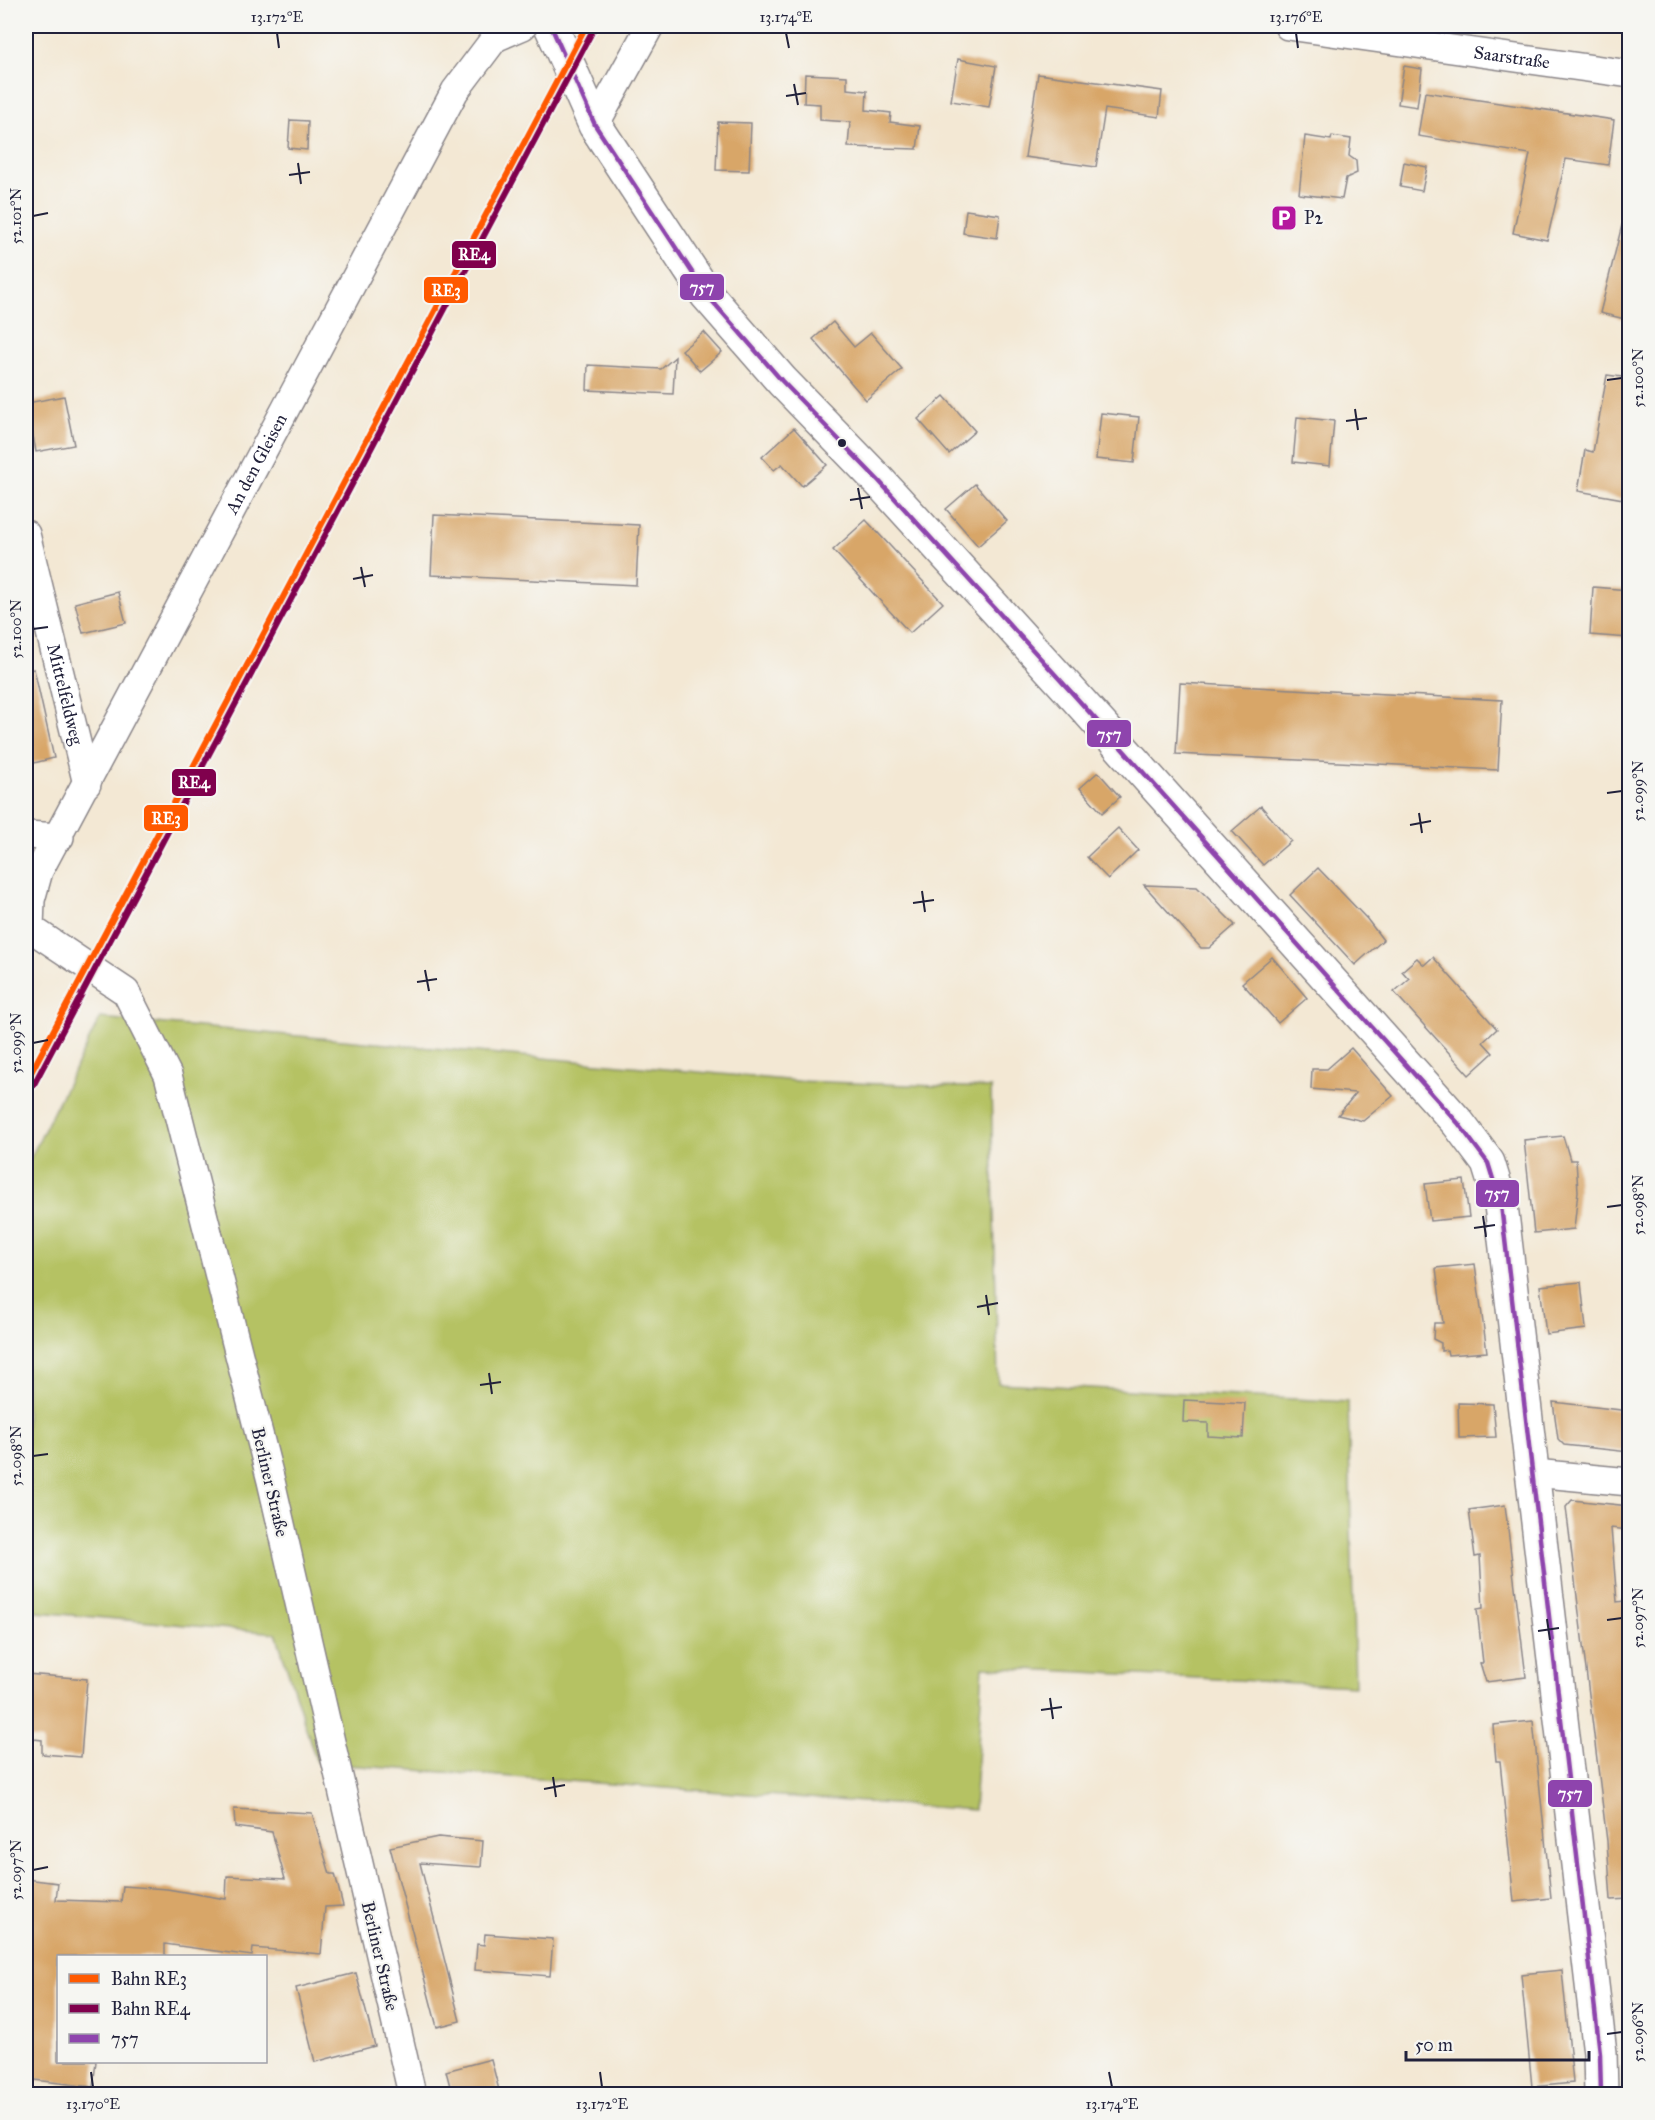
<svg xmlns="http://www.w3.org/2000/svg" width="1655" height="2120" font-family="'IM FELL Great Primer',serif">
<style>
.green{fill:#b5c264;stroke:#6c7250;stroke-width:1.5}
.building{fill:#d8a668}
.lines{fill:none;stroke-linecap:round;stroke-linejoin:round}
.street-casing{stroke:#8a8588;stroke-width:30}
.secondary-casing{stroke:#8a8588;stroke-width:36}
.street{stroke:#fff;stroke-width:27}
.secondary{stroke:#fff;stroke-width:33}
.bus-1-casing{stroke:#f6f6f2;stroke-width:9}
.bus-1{stroke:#8e44ad;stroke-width:4.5}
.rail-1-casing{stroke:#f6f6f2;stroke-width:10}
.rail-2-casing{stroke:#f6f6f2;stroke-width:10}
.rail-1{stroke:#ff5900;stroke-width:6}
.rail-2{stroke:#80004d;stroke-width:6}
.ticks{fill:none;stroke:#22223b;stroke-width:2}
.bus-dot{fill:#22223b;stroke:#f6f6f2;stroke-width:2}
.labels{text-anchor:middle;stroke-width:4.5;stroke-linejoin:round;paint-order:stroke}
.street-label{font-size:18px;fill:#22223b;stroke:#f6f6f2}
.poi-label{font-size:18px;fill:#22223b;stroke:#f6f6f2;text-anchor:start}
.line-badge{stroke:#f6f6f2;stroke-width:2}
.badge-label{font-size:16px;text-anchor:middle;font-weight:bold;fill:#fff}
.neatline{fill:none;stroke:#22223b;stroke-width:2}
.ticks-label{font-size:15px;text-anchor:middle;fill:#22223b}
</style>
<rect width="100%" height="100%" fill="#f6f6f2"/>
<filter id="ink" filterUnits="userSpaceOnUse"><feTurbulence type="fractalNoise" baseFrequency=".0167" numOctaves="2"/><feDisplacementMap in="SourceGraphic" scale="12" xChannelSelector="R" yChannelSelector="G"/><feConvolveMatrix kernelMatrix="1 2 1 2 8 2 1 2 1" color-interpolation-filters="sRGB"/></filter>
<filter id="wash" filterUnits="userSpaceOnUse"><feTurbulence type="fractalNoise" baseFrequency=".008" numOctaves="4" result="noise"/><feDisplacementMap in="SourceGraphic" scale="24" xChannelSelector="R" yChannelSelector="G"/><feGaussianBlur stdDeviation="1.35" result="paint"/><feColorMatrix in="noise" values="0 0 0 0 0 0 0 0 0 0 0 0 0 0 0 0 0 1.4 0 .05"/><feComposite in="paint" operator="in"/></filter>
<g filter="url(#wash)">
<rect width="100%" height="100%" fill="#f3e8d4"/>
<path class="green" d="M100 1018 797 1081 991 1088 998 1383 1348 1402 1355 1686 983 1667 974 1810 317 1763 276 1633 26 1611V1167Z"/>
<g id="blocks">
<g class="building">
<path d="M958 59 996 66 989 107 951 101Z"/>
<path d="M1404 66 1422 69 1417 107 1398 104Z"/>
<path d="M805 74 847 76V89L867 91 866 110 891 113 890 122 920 126 917 149 848 147 850 122 820 120V104L804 103Z"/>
<path d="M1038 74 1162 91 1159 117 1105 109 1096 167 1025 157Z"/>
<path d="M1425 92 1614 120 1608 165 1566 159 1547 240 1513 233 1530 154 1418 136Z"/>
<path d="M290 120 308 121 307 150 288 148Z"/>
<path d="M718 122 751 123 749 171 716 170Z"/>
<path d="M1305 136 1331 140 1332 136 1351 139 1349 156 1356 161 1357 173 1346 178 1342 199 1299 194Z"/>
<path d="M1404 162 1427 167 1422 191 1400 187Z"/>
<path d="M966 210 1000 215 997 238 963 233Z"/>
<path d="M1622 225 1629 226V320L1600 313Z"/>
<path d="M833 322 854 347 871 333 902 369 866 400 813 339Z"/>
<path d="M704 332 722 352 700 371 682 350Z"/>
<path d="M675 357 673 394 587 390 588 365 661 369Z"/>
<path d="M1607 375 1629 378V500L1578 491 1585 450 1593 452Z"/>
<path d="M64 396 74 445 36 452 27 403Z"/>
<path d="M944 396 975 431 949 454 918 419Z"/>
<path d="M1101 413 1139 417 1134 463 1096 459Z"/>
<path d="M1297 417 1334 421 1330 466 1293 462Z"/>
<path d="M794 428 827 465 802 486 782 464 774 470 762 457Z"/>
<path d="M975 484 1007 521 978 546 946 509Z"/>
<path d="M434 515 639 525 636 585 431 575Z"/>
<path d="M866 520 943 603 910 633 833 550Z"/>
<path d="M1593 587 1629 590V638L1590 635Z"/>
<path d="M118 592 126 623 83 633 75 603Z"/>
<path d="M34 669 54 758 26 765V670Z"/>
<path d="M1180 683 1502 700 1498 770 1176 754Z"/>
<path d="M1098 772 1120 797 1102 813 1080 788Z"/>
<path d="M1261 806 1291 841 1263 865 1232 831Z"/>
<path d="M1118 828 1138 850 1108 879 1087 857Z"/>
<path d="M1318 868 1367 919 1383 940 1355 965 1290 895Z"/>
<path d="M1144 885 1197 887 1235 925 1209 948H1201Z"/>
<path d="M1272 957 1307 998 1278 1023 1242 983Z"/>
<path d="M1433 957 1497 1029 1483 1042 1493 1053 1469 1075 1394 992 1409 979 1402 971 1417 958 1424 965Z"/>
<path d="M1351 1048 1393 1096 1363 1121 1338 1115 1356 1093 1311 1089 1312 1069H1327Z"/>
<path d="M1563 1136 1570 1160H1576L1578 1191 1574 1229 1534 1233 1524 1140Z"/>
<path d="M1464 1180 1469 1217 1430 1221 1425 1184Z"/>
<path d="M1475 1264 1487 1352 1448 1355 1447 1350 1441 1351V1343L1433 1339 1434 1323H1443L1436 1268Z"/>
<path d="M1581 1282 1586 1329 1546 1334 1540 1286Z"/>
<path d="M1184 1400 1245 1403 1243 1438 1208 1436V1423L1183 1422Z"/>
<path d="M1553 1402 1629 1411V1452L1564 1445 1558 1439Z"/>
<path d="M1458 1403 1493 1404 1496 1437 1459 1438Z"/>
<path d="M1572 1500 1629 1506V1530L1611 1528 1617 1602 1624 1601 1626 1619 1627 1733 1623 1734 1629 1777V1899L1611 1900 1607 1841 1566 1507Z"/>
<path d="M1505 1505 1526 1677 1486 1682 1480 1663H1483L1477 1609 1483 1608 1480 1556 1475 1557 1469 1510Z"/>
<path d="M26 1674 87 1679 81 1757 42 1754V1740L26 1738Z"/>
<path d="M1533 1721 1551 1898 1514 1902 1500 1761H1496L1493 1725Z"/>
<path d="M234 1809 312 1813 330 1874H335L343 1906 325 1907 321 1954 253 1948 252 1956 165 1944V1956H58V2061H96L93 2087 26 2079V1879L58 1883 56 1900 121 1902 123 1886 167 1889 226 1899 227 1876 285 1879 272 1832 235 1827Z"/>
<path d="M438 1837 483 1841 481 1867 420 1863 460 2021 437 2027 390 1847Z"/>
<path d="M485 1934 553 1939 550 1976 475 1970 477 1944 484 1945Z"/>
<path d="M1562 1970 1573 2083 1532 2087 1521 1974Z"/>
<path d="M356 1973 375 2046 315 2062 296 1988Z"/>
<path d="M491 2059 500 2094H452L446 2071Z"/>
</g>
</g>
</g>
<g filter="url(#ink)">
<use href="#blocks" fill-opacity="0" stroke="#8a8588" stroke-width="1.5"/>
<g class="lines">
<g class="street-casing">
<g id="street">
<path id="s1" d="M1288 26 1630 74"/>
<path d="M595 125 650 26"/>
<path id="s2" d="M26 534 87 784"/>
<path d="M26 835 60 837"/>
<path d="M1534 1473 1630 1482"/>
<path id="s3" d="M412 2094 271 1481 168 1075 126 992 30 928 31 900 39 871 455 91 495 38 523 26"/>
</g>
</g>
<g class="secondary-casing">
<path id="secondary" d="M551 26 595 125 707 295 782 381 879 481 1073 694 1458 1123 1488 1163 1501 1205 1600 2053 1601 2094"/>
</g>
<use href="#street" class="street"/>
<use href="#secondary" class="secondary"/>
<g class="bus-1-casing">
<path id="bus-1" d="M551 26 595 125 707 295 782 381 879 481 1073 694 1458 1123 1488 1163 1501 1205 1600 2053 1601 2094"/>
</g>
<use href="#bus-1" class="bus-1"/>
<g class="rail-1-casing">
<path id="rail-1" d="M26 1082 586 26"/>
</g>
<g class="rail-2-casing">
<path id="rail-2" d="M33 1086 593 30"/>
</g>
<use href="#rail-1" class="rail-1"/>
<use href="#rail-2" class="rail-2"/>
</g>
</g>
<path class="ticks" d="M277 33 279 48M786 33 789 48M1296 33 1298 48M794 84 798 105M786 96 806 93M298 163 301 184M289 175 310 172M33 216 48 213M1607 380 1622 378M1355 409 1358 430M1346 421 1367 418M858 488 862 509M850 500 870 497M361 567 365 587M353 579 373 575M33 629 48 627M1607 793 1622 791M1419 813 1422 833M1410 825 1431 821M922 891 925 912M913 903 934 900M425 970 429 991M417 982 437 979M33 1043 48 1040M1607 1207 1622 1205M1483 1216 1486 1237M1474 1228 1495 1225M986 1295 989 1315M977 1307 998 1303M489 1373 492 1394M480 1385 501 1382M33 1456 48 1454M1547 1619 1550 1640M1607 1620 1622 1618M1538 1631 1559 1628M1050 1698 1053 1719M1041 1710 1062 1707M553 1777 556 1797M544 1789 565 1785M33 1870 48 1867M1607 2034 1622 2032M91 2072 93 2087M600 2072 602 2087M1109 2072 1112 2087"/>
<defs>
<g id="parking-square" transform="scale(1.35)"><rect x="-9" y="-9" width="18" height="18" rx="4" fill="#b5179e" stroke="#f6f6f2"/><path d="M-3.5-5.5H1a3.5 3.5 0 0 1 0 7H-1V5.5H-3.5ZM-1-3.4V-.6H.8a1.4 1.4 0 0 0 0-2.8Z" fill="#fff"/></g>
</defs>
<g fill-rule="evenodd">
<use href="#parking-square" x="1284" y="218"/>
</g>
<circle class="bus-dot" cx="842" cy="443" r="5"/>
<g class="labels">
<g class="street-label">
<text dy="6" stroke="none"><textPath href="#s1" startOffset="226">Saarstraße</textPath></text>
<text dy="6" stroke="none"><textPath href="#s3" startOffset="1776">An den Gleisen</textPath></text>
<text dy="6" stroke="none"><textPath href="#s2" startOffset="165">Mittelfeldweg</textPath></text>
<text transform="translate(270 1482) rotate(77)" y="6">Berliner Straße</text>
<text transform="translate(380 1956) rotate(77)" y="6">Berliner Straße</text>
</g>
<g class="poi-label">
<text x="1304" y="224">P2</text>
</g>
</g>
<g class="line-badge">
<rect x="451" y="240" width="46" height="29" rx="6" fill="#80004d"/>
<rect x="679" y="273" width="46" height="28" rx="6" fill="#8e44ad"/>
<rect x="423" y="276" width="46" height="28" rx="6" fill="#ff5900"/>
<rect x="1086" y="719" width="46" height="29" rx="6" fill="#8e44ad"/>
<rect x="171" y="768" width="46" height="29" rx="6" fill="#80004d"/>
<rect x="143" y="804" width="46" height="28" rx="6" fill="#ff5900"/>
<rect x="1475" y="1179" width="45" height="29" rx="6" fill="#8e44ad"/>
<rect x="1547" y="1779" width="46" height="29" rx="6" fill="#8e44ad"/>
</g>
<g class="badge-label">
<text x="474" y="260">RE4</text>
<text x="702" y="293">757</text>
<text x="446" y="296">RE3</text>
<text x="1109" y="740">757</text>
<text x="194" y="788">RE4</text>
<text x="166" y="824">RE3</text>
<text x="1497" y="1199">757</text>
<text x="1570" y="1799">757</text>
</g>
<rect width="1655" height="2120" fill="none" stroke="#f6f6f2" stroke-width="66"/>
<rect x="57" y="1955" width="210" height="108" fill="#f6f6f2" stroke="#a1a1a9" stroke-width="1.5"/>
<rect x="69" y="1974" width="30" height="9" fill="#ff5900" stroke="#a1a1a9" stroke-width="1.5"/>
<text x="111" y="1985" font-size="18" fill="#22223b">Bahn RE3</text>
<rect x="69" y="2004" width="30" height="9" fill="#80004d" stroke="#a1a1a9" stroke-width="1.5"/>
<text x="111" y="2015" font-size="18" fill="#22223b">Bahn RE4</text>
<rect x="69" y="2034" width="30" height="9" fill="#8e44ad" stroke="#a1a1a9" stroke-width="1.5"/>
<text x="111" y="2045" font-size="18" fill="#22223b">757</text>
<path d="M1406 2051v9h183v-9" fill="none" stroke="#22223b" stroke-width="3"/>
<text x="1415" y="2051" font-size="18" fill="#22223b" stroke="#f6f6f2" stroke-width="4.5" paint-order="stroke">50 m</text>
<rect x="33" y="33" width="1589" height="2054" class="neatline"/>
<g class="ticks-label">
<text x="277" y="22">13.172°E</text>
<text x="786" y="22">13.174°E</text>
<text x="1296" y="22">13.176°E</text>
<text transform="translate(16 216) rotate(-90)" y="5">52.101°N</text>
<text transform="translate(1638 378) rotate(-90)" y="5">52.100°N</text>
<text transform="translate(16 629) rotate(-90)" y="5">52.100°N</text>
<text transform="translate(1638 791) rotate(-90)" y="5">52.099°N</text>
<text transform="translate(16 1043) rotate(-90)" y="5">52.099°N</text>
<text transform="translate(1638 1205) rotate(-90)" y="5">52.098°N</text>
<text transform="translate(16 1456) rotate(-90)" y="5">52.098°N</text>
<text transform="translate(1638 1618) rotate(-90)" y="5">52.097°N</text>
<text transform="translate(16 1870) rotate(-90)" y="5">52.097°N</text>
<text transform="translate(1638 2032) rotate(-90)" y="5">52.096°N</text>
<text x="93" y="2109">13.170°E</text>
<text x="602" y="2109">13.172°E</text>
<text x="1112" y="2109">13.174°E</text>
</g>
</svg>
